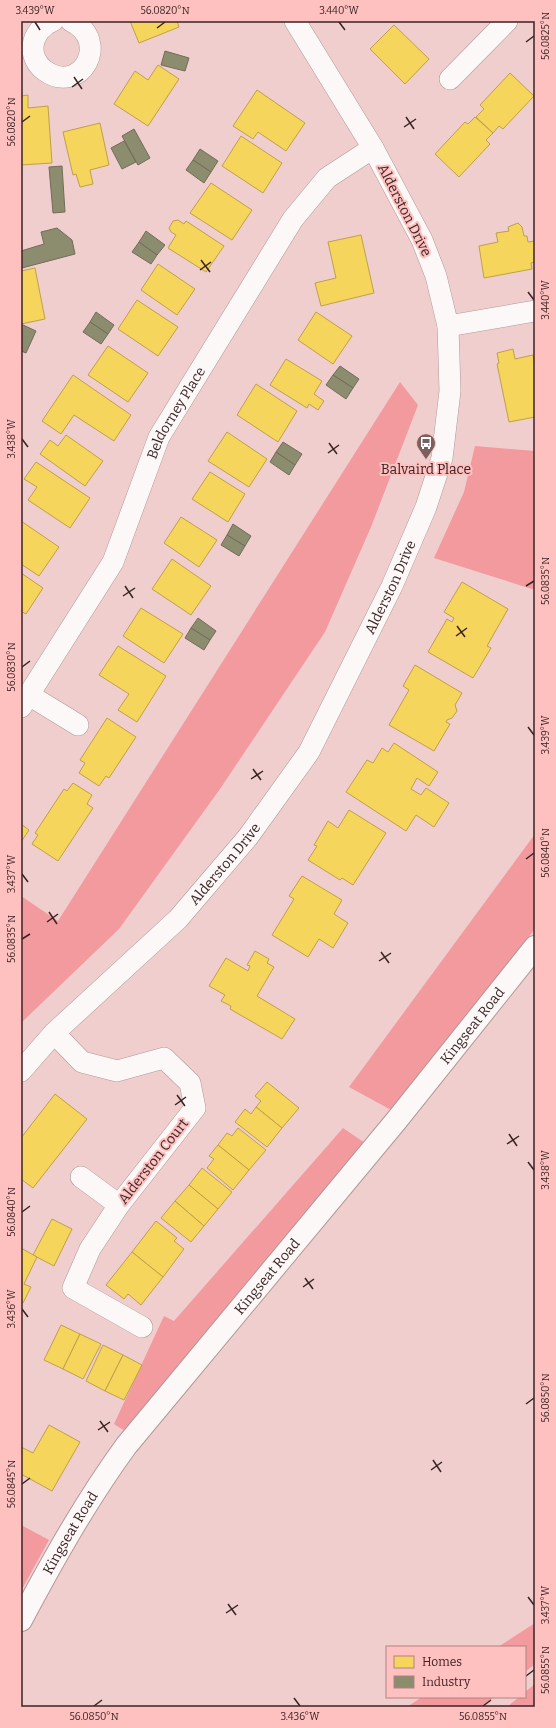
<svg xmlns="http://www.w3.org/2000/svg" width="556" height="1728" font-family="Bitter,serif">
<style>
.forest{fill:#f29a9d}
.homes{fill:#f6d55c;stroke:#bea04b}
.industry{fill:#8c8c6e;stroke:#736c58}
.lines{fill:none;stroke-linecap:round;stroke-linejoin:round}
.minor-casing{stroke:#b19898;stroke-width:22}
.tertiary-casing{stroke:#b19898;stroke-width:24}
.minor{stroke:#fdf8f8;stroke-width:21}
.tertiary{stroke:#fdf8f8;stroke-width:22}
.ticks{fill:none;stroke:#3a2323;stroke-width:1.5}
.labels{text-anchor:middle;stroke-width:4;stroke-linejoin:round;paint-order:stroke}
.street-label{font-size:14px;fill:#3a2323;stroke:#fec1c0}
.poi-label{font-size:14px;fill:#3a2323;stroke:#fec1c0}
.neatline{fill:none;stroke:#3a2323;stroke-width:1.5}
.ticks-label{font-size:10px;text-anchor:middle;fill:#3a2323}
</style>
<rect width="100%" height="100%" fill="#f0cece"/>
<g class="forest">
<path d="M400 382 418 405 371 527 325 632 220 789 119 929 21 1023V896L58 921Z"/>
<path d="M475 446 535 451V590L434 558 464 492Z"/>
<path d="M535 834V929L393 1111 349 1087Z"/>
<path d="M343 1128 365 1143 125 1431 114 1424 164 1316 174 1321Z"/>
<path d="M21 1525 49 1540 21 1591Z"/>
<path d="M535 1623V1664L525 1672V1647H498Z"/>
<path d="M535 1684V1707H507L519 1697H525V1692Z"/>
<path d="M422 1697H494L481 1707H407Z"/>
</g>
<g class="homes">
<path d="M130 21H177L179 27 139 43Z"/>
<path d="M394 25 429 59 405 84 370 49Z"/>
<path d="M158 65 179 79 148 126 114 104 135 71 148 80Z"/>
<path d="M510 73 534 96 503 129 499 126 493 133 476 117 484 109 480 105Z"/>
<path d="M257 90 305 123 286 151 258 132 253 139 233 126Z"/>
<path d="M28 95V108L48 106 52 163 21 165V96Z"/>
<path d="M475 117 493 133 486 140 490 144 459 177 435 154 465 122 468 124Z"/>
<path d="M100 123 109 165 90 170 93 184 80 187 76 174 73 175 63 132Z"/>
<path d="M241 136 282 163 263 193 222 166Z"/>
<path d="M211 183 252 210 232 240 190 213Z"/>
<path d="M178 220 184 224 186 221 224 246 206 272 168 248 176 235 171 232 169 228 173 221Z"/>
<path d="M518 223 522 227 524 236H527L528 242 535 241V262L531 263 532 269 484 278 479 246 498 242 496 233 509 231 508 227Z"/>
<path d="M361 235 374 293 321 306 315 283 336 278 328 242Z"/>
<path d="M158 264 195 289 177 315 141 290Z"/>
<path d="M35 268 45 319 21 324V271Z"/>
<path d="M137 300 178 327 158 356 118 329Z"/>
<path d="M316 312 352 336 333 364 298 340Z"/>
<path d="M108 346 148 373 128 402 88 375Z"/>
<path d="M513 349 515 359 533 355 535 367V417L509 422 497 364 499 363 497 353Z"/>
<path d="M286 359 322 381 314 394 324 401 318 410 309 404 307 408 270 385Z"/>
<path d="M73 375 131 415 114 441 74 415 61 434 42 421Z"/>
<path d="M256 384 297 411 278 442 237 415Z"/>
<path d="M227 432 267 459 249 487 208 461Z"/>
<path d="M66 435 103 461 85 486 40 454 50 440 58 446Z"/>
<path d="M36 462 90 498 70 528 28 500 37 487 24 479Z"/>
<path d="M210 472 245 494 228 522 192 499Z"/>
<path d="M181 517 217 540 199 567 164 543Z"/>
<path d="M21 521 59 547 39 576 21 564Z"/>
<path d="M172 559 211 586 191 615 152 589Z"/>
<path d="M21 573 43 588 26 614 21 611Z"/>
<path d="M462 582 508 609 487 646 491 648 473 678 428 652 447 619 452 622 454 618 444 612Z"/>
<path d="M141 608 183 634 164 663 123 636Z"/>
<path d="M118 646 166 676 137 722 118 710 129 694 99 675Z"/>
<path d="M415 665 462 693 455 705 457 711 452 718 447 720 446 722 450 724 434 751 389 725 409 690 403 686Z"/>
<path d="M107 718 136 737 109 778 106 776 99 786 79 773 85 763 80 760Z"/>
<path d="M394 743 438 772 429 786 417 778 411 789 421 795 426 788 449 803 434 827 416 815 406 831 346 792 367 760 373 763 382 748 388 752Z"/>
<path d="M73 783 92 795 87 804 93 808 58 861 32 844 38 835 35 833 64 789 67 791Z"/>
<path d="M349 810 386 833 353 885 342 878 340 880 308 860 317 846 314 845 328 821 338 828Z"/>
<path d="M21 824 29 830 21 842Z"/>
<path d="M302 876 342 900 334 914 348 923 333 948 319 939 308 957 272 935 294 899 289 896Z"/>
<path d="M255 951 269 959 267 963 274 967 257 996 295 1019 282 1039 230 1009 231 1006 221 1001 225 995 209 986 226 958 248 971 250 966 247 965Z"/>
<path d="M267 1082 299 1108 282 1128 256 1107 261 1101 255 1096Z"/>
<path d="M55 1094 87 1119 33 1188 21 1179V1138Z"/>
<path d="M256 1107 282 1128 267 1147 235 1122 245 1109 251 1114Z"/>
<path d="M238 1128 266 1150 249 1170 218 1145 227 1133 232 1136Z"/>
<path d="M218 1145 249 1170 233 1190 207 1168 214 1159 209 1156Z"/>
<path d="M202 1168 232 1192 218 1209 189 1185Z"/>
<path d="M189 1185 218 1209 204 1226 175 1201Z"/>
<path d="M175 1201 204 1226 191 1242 161 1218Z"/>
<path d="M52 1219 72 1229 54 1266 33 1255Z"/>
<path d="M156 1221 177 1238 174 1241 184 1249 163 1277 132 1252Z"/>
<path d="M21 1248 37 1257 24 1284 31 1287 23 1303 21 1302Z"/>
<path d="M132 1252 163 1277 141 1305 128 1294 124 1299 106 1285Z"/>
<path d="M61 1325 80 1334 63 1369 44 1360Z"/>
<path d="M80 1334 101 1344 83 1379 63 1369Z"/>
<path d="M103 1345 123 1355 105 1391 86 1381Z"/>
<path d="M123 1355 142 1365 124 1400 105 1391Z"/>
<path d="M49 1425 80 1442 52 1491 21 1474V1447L33 1453Z"/>
</g>
<g class="industry">
<path d="M165 51 189 58 185 71 161 65Z"/>
<path d="M134 129 150 158 138 165 122 136Z"/>
<path d="M124 141 136 162 122 169 111 148Z"/>
<path d="M200 149 218 161 211 172 193 160Z"/>
<path d="M193 160 211 172 204 183 186 170Z"/>
<path d="M62 166 65 212 53 213 49 167Z"/>
<path d="M57 228 72 240 75 254 22 268 21 251 44 244 41 232Z"/>
<path d="M146 231 165 245 157 255 139 242Z"/>
<path d="M139 242 157 255 151 264 132 252Z"/>
<path d="M96 312 114 325 108 334 90 322Z"/>
<path d="M90 322 108 334 101 344 83 332Z"/>
<path d="M21 324 36 331 26 353 21 351Z"/>
<path d="M340 366 359 379 353 388 333 375Z"/>
<path d="M333 375 353 388 346 399 326 385Z"/>
<path d="M283 442 302 454 295 465 276 452Z"/>
<path d="M276 452 295 465 289 475 270 462Z"/>
<path d="M233 524 251 536 245 546 227 535Z"/>
<path d="M227 535 245 546 239 556 221 545Z"/>
<path d="M198 618 216 631 210 640 191 628Z"/>
<path d="M191 628 210 640 204 650 185 638Z"/>
</g>
<g class="lines">
<g class="minor-casing">
<g id="minor">
<path d="M53 21C42 25 34 35 33 46 32 55 37 65 44 70 80 97 112 41 71 21"/>
<path d="M450 79 507 21"/>
<path d="M448 326 535 311"/>
<path d="M29 695 78 725"/>
<path id="s1" d="M21 707 113 562 159 437 293 219 327 178 373 148"/>
<path d="M54 1033 82 1062 117 1071 164 1058 190 1083 195 1108 119 1205 90 1249 73 1288 142 1327"/>
<path id="s2" d="M21 1071 54 1033 178 919 248 837 309 752 392 586 426 507 442 458 450 391 448 326 436 276 422 240 373 148 295 21"/>
<path d="M81 1177 119 1205"/>
</g>
</g>
<g class="tertiary-casing">
<g id="tertiary">
<path id="s3" d="M21 1620C53 1560 86 1501 126 1446L396 1121 535 947"/>
</g>
</g>
<use href="#minor" class="minor"/>
<use href="#tertiary" class="tertiary"/>
</g>
<path class="ticks" d="M35 22 40 30M339 22 345 30M157 28 165 22M526 42 534 36M74 77 82 89M72 87 83 79M406 117 414 129M22 122 30 116M404 127 416 119M201 260 210 272M200 270 211 262M528 292 534 300M22 439 28 447M329 443 337 454M328 453 339 445M125 586 133 598M526 586 534 581M123 596 135 588M457 626 465 637M456 636 467 628M22 667 30 661M528 727 534 735M253 769 261 780M251 779 263 771M526 859 534 853M22 874 28 882M49 912 57 924M47 922 58 914M22 939 30 934M381 952 389 963M379 961 391 953M177 1095 185 1106M175 1105 186 1097M509 1134 517 1146M507 1144 519 1136M528 1162 534 1170M22 1212 30 1206M305 1278 313 1289M303 1287 314 1279M22 1309 28 1317M526 1404 534 1398M100 1421 108 1432M98 1430 110 1422M433 1460 441 1472M431 1470 442 1462M22 1484 30 1478M528 1597 534 1605M228 1604 236 1615M226 1613 238 1605M526 1676 534 1670M294 1698 300 1706M94 1706 102 1700M483 1706 491 1700"/>
<defs>
<g id="bus-pin" transform="scale(1)"><path d="M0 17L-7.5 6A9.5 9.5 0 1 1 7.5 6Z" fill="#7a5f5f" stroke="#fec1c0"/><path d="M-5-6H5V4H4V6H2V4H-2V6H-4V4H-5ZM-3.5-4V0h7V-4ZM-3.5 1.2v1.5H-2V1.2ZM2 1.2v1.5H3.5V1.2Z" fill="#fff"/></g>
</defs>
<g fill-rule="evenodd">
<use href="#bus-pin" x="426" y="443"/>
</g>
<g class="labels">
<g class="street-label">
<text transform="translate(405 210) rotate(63)" y="5">Alderston Drive</text>
<text dy="5" stroke="none"><textPath href="#s1" startOffset="334">Beldorney Place</textPath></text>
<text dy="5" stroke="none"><textPath href="#s2" startOffset="615">Alderston Drive</textPath></text>
<text dy="5" stroke="none"><textPath href="#s2" startOffset="291">Alderston Drive</textPath></text>
<text dy="5" stroke="none"><textPath href="#s3" startOffset="748">Kingseat Road</textPath></text>
<text transform="translate(153 1161) rotate(-52)" y="5">Alderston Court</text>
<text dy="5" stroke="none"><textPath href="#s3" startOffset="424">Kingseat Road</textPath></text>
<text dy="5" stroke="none"><textPath href="#s3" startOffset="100">Kingseat Road</textPath></text>
</g>
<g class="poi-label">
<text x="426" y="474">Balvaird Place</text>
</g>
</g>
<rect width="556" height="1728" fill="none" stroke="#fec1c0" stroke-width="44"/>
<rect x="386" y="1646" width="140" height="52" fill="#fec1c0" stroke="#b08281"/>
<rect x="394" y="1656" width="20" height="12" fill="#f6d55c" stroke="#b08281"/>
<text x="422" y="1666" font-size="12" fill="#3a2323">Homes</text>
<rect x="394" y="1676" width="20" height="12" fill="#8c8c6e" stroke="#b08281"/>
<text x="422" y="1686" font-size="12" fill="#3a2323">Industry</text>
<rect x="22" y="22" width="512" height="1684" class="neatline"/>
<g class="ticks-label">
<text x="35" y="14">3.439°W</text>
<text x="165" y="14">56.0820°N</text>
<text x="339" y="14">3.440°W</text>
<text transform="translate(545 36) rotate(-90)" y="4">56.0825°N</text>
<text transform="translate(11 122) rotate(-90)" y="4">56.0820°N</text>
<text transform="translate(545 300) rotate(-90)" y="4">3.440°W</text>
<text transform="translate(11 439) rotate(-90)" y="4">3.438°W</text>
<text transform="translate(545 581) rotate(-90)" y="4">56.0835°N</text>
<text transform="translate(11 667) rotate(-90)" y="4">56.0830°N</text>
<text transform="translate(545 735) rotate(-90)" y="4">3.439°W</text>
<text transform="translate(545 853) rotate(-90)" y="4">56.0840°N</text>
<text transform="translate(11 874) rotate(-90)" y="4">3.437°W</text>
<text transform="translate(11 939) rotate(-90)" y="4">56.0835°N</text>
<text transform="translate(545 1170) rotate(-90)" y="4">3.438°W</text>
<text transform="translate(11 1212) rotate(-90)" y="4">56.0840°N</text>
<text transform="translate(11 1309) rotate(-90)" y="4">3.436°W</text>
<text transform="translate(545 1398) rotate(-90)" y="4">56.0850°N</text>
<text transform="translate(11 1484) rotate(-90)" y="4">56.0845°N</text>
<text transform="translate(545 1605) rotate(-90)" y="4">3.437°W</text>
<text transform="translate(545 1670) rotate(-90)" y="4">56.0855°N</text>
<text x="94" y="1720">56.0850°N</text>
<text x="300" y="1720">3.436°W</text>
<text x="483" y="1720">56.0855°N</text>
</g>
</svg>
